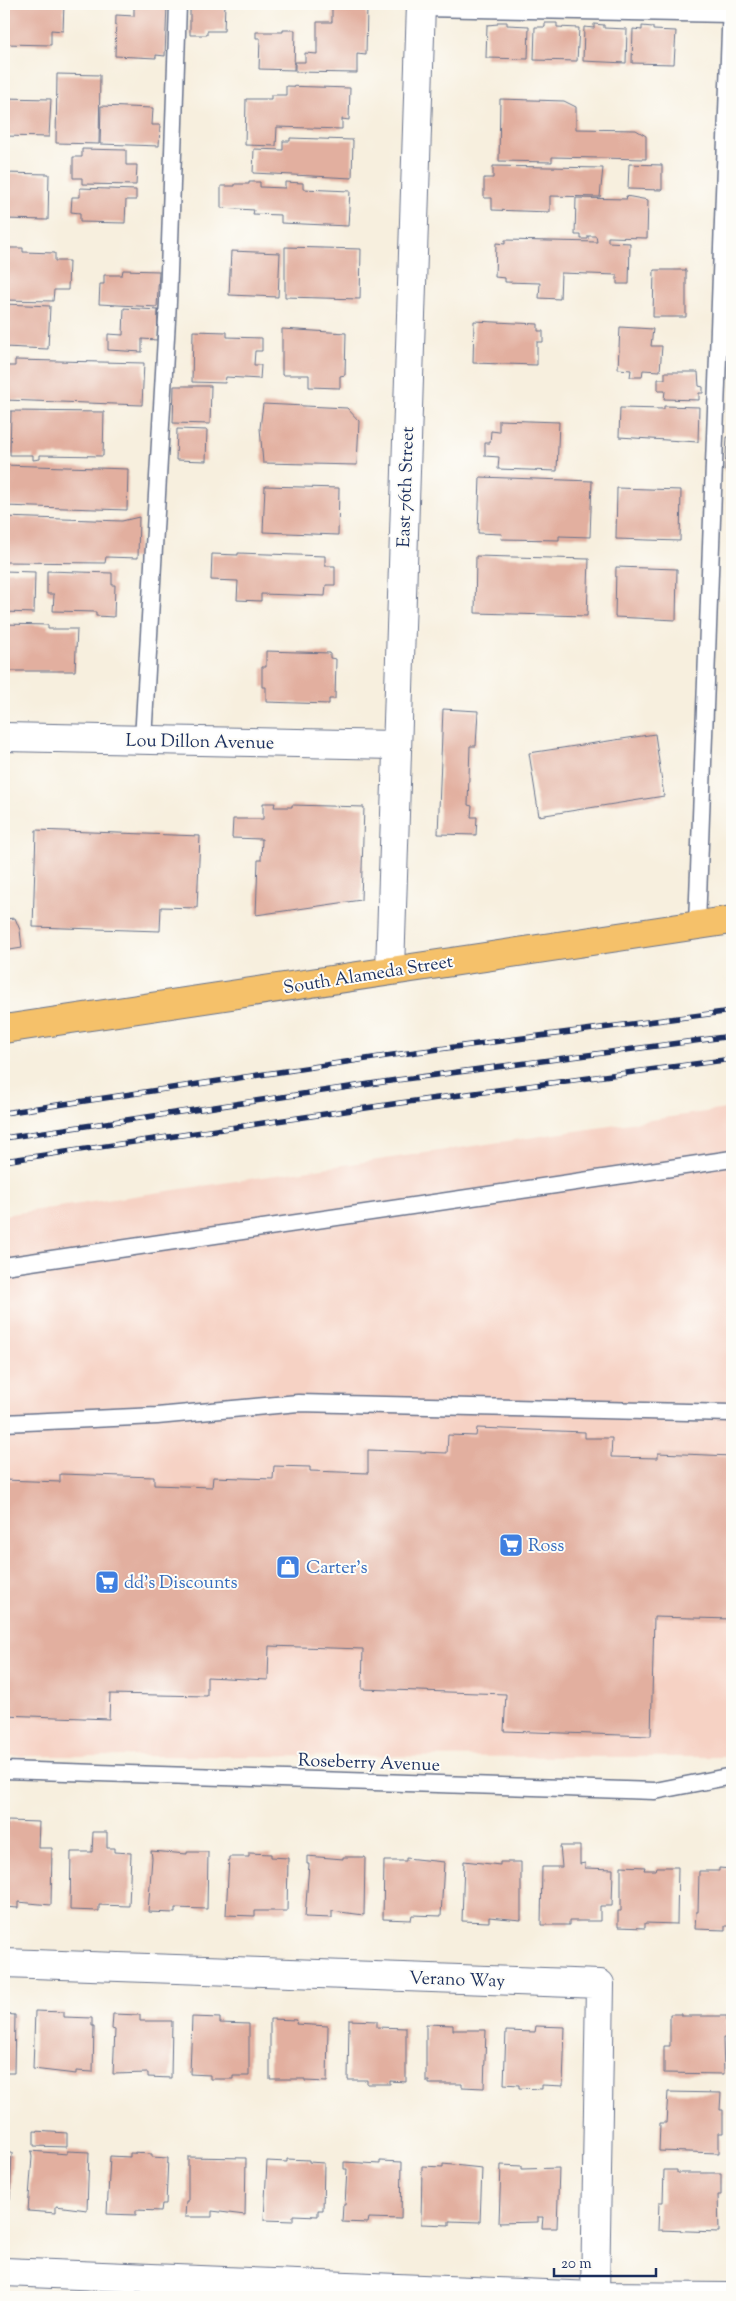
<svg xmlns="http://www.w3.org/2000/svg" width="736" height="2301" font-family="'Sorts Mill Goudy',serif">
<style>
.built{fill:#f6d2c4}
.building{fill:#e2af9f}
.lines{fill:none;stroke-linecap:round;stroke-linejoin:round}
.service-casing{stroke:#68728b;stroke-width:19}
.minor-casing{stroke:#68728b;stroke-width:30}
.primary-casing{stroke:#68728b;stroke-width:30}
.service{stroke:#fff;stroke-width:16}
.minor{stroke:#fff;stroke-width:28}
.primary{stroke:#f5c16b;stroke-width:28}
.rail-casing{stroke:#1b2f5e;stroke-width:5.5}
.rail{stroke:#fdfcf7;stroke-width:4;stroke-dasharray:11;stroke-linecap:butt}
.labels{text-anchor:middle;stroke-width:4;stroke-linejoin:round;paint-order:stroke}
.street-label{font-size:18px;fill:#1b2f5e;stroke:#fdfcf7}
.shop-label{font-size:18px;fill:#366cbe;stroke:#fdfcf7;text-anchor:start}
</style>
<rect width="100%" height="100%" fill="#fdfcf7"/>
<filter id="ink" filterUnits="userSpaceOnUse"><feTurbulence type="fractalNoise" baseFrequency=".02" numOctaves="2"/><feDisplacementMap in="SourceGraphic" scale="10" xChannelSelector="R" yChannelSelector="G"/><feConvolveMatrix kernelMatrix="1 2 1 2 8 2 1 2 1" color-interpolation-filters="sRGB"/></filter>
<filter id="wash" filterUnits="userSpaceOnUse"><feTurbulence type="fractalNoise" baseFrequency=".0096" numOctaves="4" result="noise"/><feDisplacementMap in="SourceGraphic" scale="20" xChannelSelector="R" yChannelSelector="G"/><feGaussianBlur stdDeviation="1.12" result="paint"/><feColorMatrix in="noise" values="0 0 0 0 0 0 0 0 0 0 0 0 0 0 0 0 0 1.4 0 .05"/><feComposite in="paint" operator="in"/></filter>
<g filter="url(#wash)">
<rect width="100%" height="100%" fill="#f7efde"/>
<path class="built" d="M732 1108V1757L4 1756V1215Z"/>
<g id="blocks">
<g class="building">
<path d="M4 4H64L63 31 51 30V45L4 44Z"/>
<path d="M134 4H167L165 56 156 55V58L115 56 116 15 134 16Z"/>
<path d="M190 4H225L224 31H207V35H190Z"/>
<path d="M332 6 367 7 366 55 357 54V73L295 72V62H305V53L317 54V22H332Z"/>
<path d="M498 22H507V25L529 26 528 59 486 58 487 25 498 24Z"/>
<path d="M545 23H557V27L579 28 577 61 534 60 535 27H545Z"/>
<path d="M594 24 604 25V28L627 29 626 63 583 61 584 27 594 28Z"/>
<path d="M642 26 653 27V30L676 31 674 64 632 63 633 29 642 30Z"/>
<path d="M283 30H295L294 70 259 69 260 38H256V32H283Z"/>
<path d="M57 74 100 75 99 144 56 143Z"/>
<path d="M286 86 350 88 349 120 342 119V129L277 127 276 146 245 145 246 99H271V95H286Z"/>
<path d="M4 98 51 99 49 137 4 136Z"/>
<path d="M500 99 564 101 576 107V129L636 130 646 136V159L552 157V162L499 161Z"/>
<path d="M101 106 153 108 152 125H160L159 146 100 144Z"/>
<path d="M290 138 353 140 352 178 253 173 254 149 283 150V141H290Z"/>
<path d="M82 149 126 150V165H137L136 185 82 184V178H73V157H82Z"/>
<path d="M629 164 662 165V190L628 189Z"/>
<path d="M493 166 603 168 600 197 550 196V212L492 210V198H484V178H493Z"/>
<path d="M4 173 49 174 48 220 4 219Z"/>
<path d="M249 182H260V187L285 188V182L303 183V189L350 191 348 226 281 223V215L253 214 254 210 221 208V186H235V184H249Z"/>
<path d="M80 188 136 190V200H126L125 223 80 222V213L71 212 72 197H80Z"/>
<path d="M626 196 648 200 647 238 608 237V242L630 243 629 284H617V275L561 273 560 299 539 298 540 283 505 282V278L495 277 496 243 505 244V240L597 242 596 236H588V239H581V235H575L576 198 627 199Z"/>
<path d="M285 247 361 249 360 299 285 297Z"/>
<path d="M4 248H23V252L55 253V261H69L68 290H54L53 301 4 300Z"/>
<path d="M231 251 280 253 278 297 229 295Z"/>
<path d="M123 270 159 271 157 307 99 304 100 284H104V275H122Z"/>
<path d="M654 270H686V317H653Z"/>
<path d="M4 304 50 306 48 349 4 347Z"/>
<path d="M124 308 158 310 157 340 142 339V352L108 350V334L123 335Z"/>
<path d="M474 321 538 324V331H543V342H537V365L473 363Z"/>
<path d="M620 327 653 329 651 346H662L660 371 643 370 642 377H630L631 370 618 369Z"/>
<path d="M730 327H732V353H729Z"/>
<path d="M282 329 346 333 345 375 340 376V388L309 387V375H282Z"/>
<path d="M193 331 227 332V337L262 338V351H255L254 365H261L260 379 226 377 225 383 192 382Z"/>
<path d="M15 360 144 363 142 405 4 400V366H15Z"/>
<path d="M665 372H698L699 386 703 387V393H699V400L664 399 665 391H658V379H665Z"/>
<path d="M174 386H211L210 424 173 423Z"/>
<path d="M263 404 347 408 359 421 357 465 263 463 260 428Z"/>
<path d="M664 406 699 407 698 442 619 437 620 408 664 409Z"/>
<path d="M11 411 104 412 103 456 40 455V459L33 460V455H10Z"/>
<path d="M499 420 559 422 557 471 498 469 499 457 485 456V443H490L491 431 499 432Z"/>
<path d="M177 429 207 430 206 461 176 460Z"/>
<path d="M727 437H732V472L725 471Z"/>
<path d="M4 465 128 469 127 510 4 506Z"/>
<path d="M480 477 592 481 590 537 559 536V540L501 539 502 534 478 533Z"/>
<path d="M265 486 339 488 338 535 263 532Z"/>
<path d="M617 488 681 490 680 541 616 539Z"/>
<path d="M4 517 122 521 139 517 138 558 106 557 105 563 4 562Z"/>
<path d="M238 553 325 556V566H335V585H326L325 596 261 594V601L237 600 238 581 211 580 212 554 238 555Z"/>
<path d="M476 556 589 559 587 616 475 613Z"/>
<path d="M616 567 677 569 676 620 615 617Z"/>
<path d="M4 571 35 572 34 613 4 612Z"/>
<path d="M47 571 112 573V585H115L114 617 96 616V612L53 611 54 594H47Z"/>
<path d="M4 624 48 625V629H77L75 671H4Z"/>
<path d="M266 651 330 653V658L336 659 335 699H329V704L266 702V687H262V667H266Z"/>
<path d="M443 709 478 711 476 746H470L468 805 472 806 471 817H477L476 835 438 834Z"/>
<path d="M655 734 664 796 539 816 529 753Z"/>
<path d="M263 803H275L274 807H292V805L364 807 361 900 256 915 258 860H261L262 839 232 838 233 819H263Z"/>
<path d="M36 830 200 836 197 908 161 907 160 931 33 927Z"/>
<path d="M15 918 20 930 22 948 4 951V919Z"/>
<path d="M477 1428 585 1432V1438H612L611 1457 658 1458V1453L732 1456V1619L654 1617 651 1736 504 1731 506 1694 362 1689 363 1649 269 1646 268 1680 207 1677V1696L110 1694 109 1719 4 1715V1480L60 1482V1474L154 1477V1485L212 1487 213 1477 273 1479 274 1466 310 1467V1471L368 1473V1450L447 1453 448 1435 476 1436Z"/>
<path d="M7 1821 39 1822 38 1848H52L51 1905 18 1902V1908L4 1907V1846H6Z"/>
<path d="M93 1832H107V1848H114V1852L131 1853 129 1906 99 1905V1911L70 1910 71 1852H92Z"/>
<path d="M560 1846H580V1864L585 1863V1868L613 1869 612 1906H600V1921H569V1925H541L542 1867H562Z"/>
<path d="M151 1851 187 1854V1852H208L207 1909 175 1908V1913L148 1912 152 1858Z"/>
<path d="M249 1853 271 1854V1857L288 1858 287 1911H255V1916L226 1915 229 1857H249Z"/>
<path d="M307 1856 343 1859V1857H365L364 1915 332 1911V1918L305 1917 309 1864H307Z"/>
<path d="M406 1858 444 1862 441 1916 412 1915 411 1920 383 1919 384 1861H406Z"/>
<path d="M464 1861 500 1865V1862H521V1920L489 1917V1922L462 1921Z"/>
<path d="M621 1866 645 1867 644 1870H656L657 1867H678L677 1924 645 1923V1928L618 1927V1911H621Z"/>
<path d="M719 1868 732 1869V1926H725V1930L695 1929 696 1912H698L699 1871H719Z"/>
<path d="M35 2011 64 2012V2017L92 2018V2026H94L93 2072 76 2071V2074L33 2069Z"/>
<path d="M4 2014 15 2015 14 2073H4Z"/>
<path d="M113 2014 140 2015V2021H172L171 2078 148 2077V2073L113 2074 115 2030 112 2029Z"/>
<path d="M670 2014H682V2016H727L726 2038H723L724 2074 664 2073V2046H670Z"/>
<path d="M192 2017 220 2018V2023L249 2024V2076H233V2079H210V2075L190 2074Z"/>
<path d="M270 2019 297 2020 296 2024 328 2026 327 2082 305 2081V2079H270Z"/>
<path d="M349 2020 377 2021V2027L406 2028V2082L390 2081V2084H367V2080H348Z"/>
<path d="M426 2024 453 2025V2030H486L484 2088 462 2087V2084H429V2081H426Z"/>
<path d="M536 2026 565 2027 563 2086 542 2085V2089L519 2088V2085L504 2084 506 2031 535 2032Z"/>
<path d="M668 2092 721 2093 720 2110H723V2133H719V2153L659 2151 660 2123H666Z"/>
<path d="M34 2131 67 2133V2147L34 2146Z"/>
<path d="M31 2151 67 2154V2151L89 2152 87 2210 56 2206V2213L28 2211 32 2157Z"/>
<path d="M4 2153H12L10 2199H4Z"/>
<path d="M130 2153 152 2154V2157L168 2158 166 2204H162L161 2211 136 2210V2215L107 2214 110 2156 130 2157Z"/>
<path d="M188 2157 246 2158 245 2215 212 2211V2217H185L186 2201H188Z"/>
<path d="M287 2159 309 2160V2162L324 2163 323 2210H318V2216L293 2215V2221L264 2220 267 2161 287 2162Z"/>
<path d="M380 2161 402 2162 401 2219 369 2218 368 2223 342 2222 343 2205H345L347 2169H344V2162L380 2164Z"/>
<path d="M443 2164 482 2168 480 2222 449 2221V2225L421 2224 422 2166 443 2167Z"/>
<path d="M501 2165 522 2166V2169L559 2168 557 2228H542L543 2217H538V2222L499 2223Z"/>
<path d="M664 2170H677V2173H721V2195H718L719 2232 658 2230 659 2202H663Z"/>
</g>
</g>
</g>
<g filter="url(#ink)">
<use href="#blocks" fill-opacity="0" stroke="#68728b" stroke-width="1"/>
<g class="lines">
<g class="service-casing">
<g id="service">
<path d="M421 8 730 14"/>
<path d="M143 740 168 302 178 4"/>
<path d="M697 925 731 4"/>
<path d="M4 1266 732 1159"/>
<path d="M4 1423 157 1416 298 1403 732 1413"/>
<path d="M4 1770 655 1791 732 1776"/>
</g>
</g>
<g class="minor-casing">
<g id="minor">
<path d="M4 737 396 745"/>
<path d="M390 970 421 4"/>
<path d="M4 1963 600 1984 595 2296"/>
<path d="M4 2272 595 2296 729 2297"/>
</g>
</g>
<g class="primary-casing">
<path id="primary" d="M4 1029 732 920"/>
</g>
<use href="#service" class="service"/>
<use href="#minor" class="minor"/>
<use href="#primary" class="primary"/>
<g class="rail-casing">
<g id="rail">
<path d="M4 1113 393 1055 732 1011"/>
<path d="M4 1138 397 1080 732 1036"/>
<path d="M4 1161 400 1103 732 1059"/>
</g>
</g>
<use href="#rail" class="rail"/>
</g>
</g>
<defs>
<g id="supermarket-square" transform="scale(1.25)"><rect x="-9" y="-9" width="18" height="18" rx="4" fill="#3f7fe0" stroke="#fdfcf7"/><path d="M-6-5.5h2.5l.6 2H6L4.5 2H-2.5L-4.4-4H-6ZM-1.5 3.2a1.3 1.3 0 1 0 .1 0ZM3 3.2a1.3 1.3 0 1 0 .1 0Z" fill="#fff"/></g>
<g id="shop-square" transform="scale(1.25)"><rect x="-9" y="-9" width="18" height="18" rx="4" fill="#3f7fe0" stroke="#fdfcf7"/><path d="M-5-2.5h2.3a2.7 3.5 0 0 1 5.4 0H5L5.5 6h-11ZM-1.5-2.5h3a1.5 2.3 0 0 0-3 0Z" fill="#fff"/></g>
</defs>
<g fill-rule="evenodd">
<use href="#supermarket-square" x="511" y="1545"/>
<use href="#shop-square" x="288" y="1567"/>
<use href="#supermarket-square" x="107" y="1582"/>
</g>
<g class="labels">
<g class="street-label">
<text transform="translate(405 487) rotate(-88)" y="6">East 76th Street</text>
<text transform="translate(200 741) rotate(1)" y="6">Lou Dillon Avenue</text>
<text transform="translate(368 974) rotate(-9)" y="6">South Alameda Street</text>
<text transform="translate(369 1762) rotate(2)" y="6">Roseberry Avenue</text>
<text transform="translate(457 1979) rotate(2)" y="6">Verano Way</text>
</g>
<g class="shop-label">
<text x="528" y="1551">Ross</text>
<text x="306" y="1573">Carter's</text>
<text x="124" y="1588">dd's Discounts</text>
</g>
</g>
<rect width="736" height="2301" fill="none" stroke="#fdfcf7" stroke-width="20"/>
<path d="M554 2268v8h102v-8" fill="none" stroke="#1b2f5e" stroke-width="2.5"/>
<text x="561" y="2268" font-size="15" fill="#1b2f5e" stroke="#fdfcf7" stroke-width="4" paint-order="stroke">20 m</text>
</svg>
